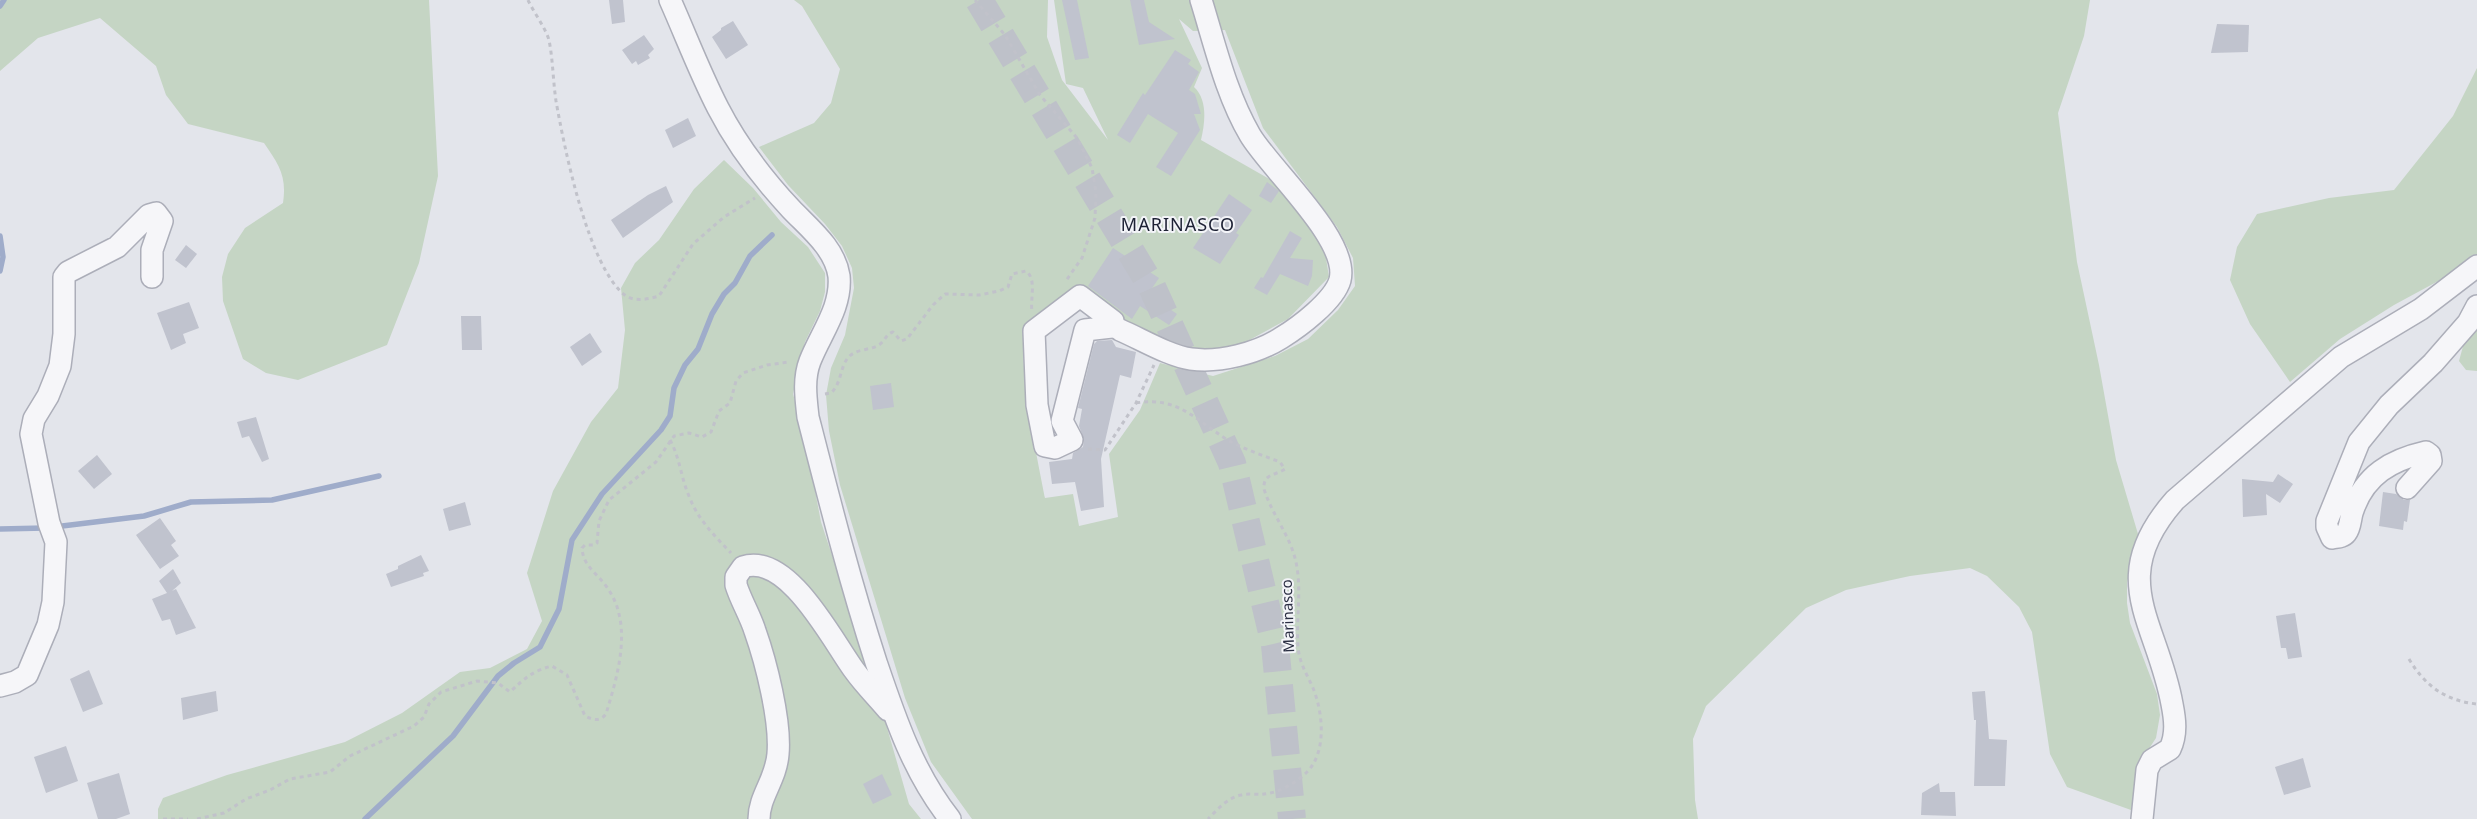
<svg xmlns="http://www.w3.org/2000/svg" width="2477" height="819" font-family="'Noto Sans',sans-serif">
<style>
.green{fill:#c5d5c4;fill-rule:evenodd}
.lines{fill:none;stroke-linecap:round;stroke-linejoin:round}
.stream{stroke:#9facca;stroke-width:5.5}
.building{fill:#c0c3ce}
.highway-tunnel{stroke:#bec1c9;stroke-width:28;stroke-dasharray:28 14;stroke-linecap:butt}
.minor-casing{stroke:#acaeb9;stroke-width:24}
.path{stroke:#c1c2ca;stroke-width:3;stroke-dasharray:4 4;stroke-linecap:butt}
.minor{stroke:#f6f6f9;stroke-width:21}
.labels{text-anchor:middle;stroke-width:4;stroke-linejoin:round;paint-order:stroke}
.street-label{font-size:15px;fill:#2b2f43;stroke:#f3f4f8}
.quarter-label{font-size:18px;letter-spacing:1px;fill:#1d2134;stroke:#f3f4f8}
</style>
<rect width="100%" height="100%" fill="#e3e5eb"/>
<g class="green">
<path d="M0 0H429L438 176 419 263 387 345 298 380 266 373 243 359 223 301 222 277 228 254 245 228 283 203C287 176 279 165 264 143L188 124 166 95 156 66 100 18 38 38 0 71Z"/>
<path d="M794 0H1048L1047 37 1062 80 1108 140 1083 88 1066 84 1054 0H2090L2084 36 2058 113 2077 262 2099 365 2116 460 2138 534 2127 583V603L2130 623 2157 694 2160 715 2156 738 2141 761 2131 810 2067 787 2050 754 2032 632 2019 607 1987 576 1970 568 1910 576 1846 590 1806 608 1706 706 1693 739 1695 800 1698 819H972L931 762 905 698 840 485 829 431 826 395 831 368 845 335 854 288 852 268 842 246 825 224 788 185 759 147 814 123 831 103 840 69 802 6ZM1179 19 1193 31 1225 30 1263 128 1337 227 1353 258 1355 286 1338 310 1308 339 1275 356 1213 376 1160 363 1140 410 1109 454 1118 517 1079 526 1073 494 1045 498C1040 470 1013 349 1028 330 1038 317 1064 300 1078 289L1187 363 1231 350 1288 319 1329 277 1323 239 1306 200 1201 140C1205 123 1208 100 1194 87L1202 68Z"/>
<path d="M2477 68V255L2442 279 2394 305 2340 339 2290 382 2250 324 2230 280 2237 247 2257 214 2329 198 2394 190 2453 116Z"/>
<path d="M724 160 753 188 781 222 808 247 825 273V292L820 311 805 342 793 394 803 428 821 522 873 679 909 804 921 819H158V809L163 798 227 775 345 742 402 713 460 672 490 668 527 649 542 621 527 573 553 491 591 422 618 388 625 330 621 288 635 263 659 240 694 189Z"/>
<path d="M2477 325V371L2466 370 2459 361 2465 339Z"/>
</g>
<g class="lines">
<g class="stream">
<path d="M0 6 4 0"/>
<path d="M0 236 3 257 0 271"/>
<path d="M54 527 144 516 191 502 272 500 379 476"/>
<path d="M0 529 45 528"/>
<path d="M365 819 453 736 498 676 514 663 540 647 559 609 572 540 602 494 661 430 670 416 674 388 685 365 698 349 712 314 724 294 735 283 750 256 772 235"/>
</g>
</g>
<g class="building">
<path d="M609 0H623L625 22 612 24Z"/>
<path d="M1062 0H1077L1089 58 1075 60Z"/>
<path d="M1130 0H1144L1149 22 1175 39 1139 45Z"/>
<path d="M733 21 748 45 726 59 712 37 721 30V28Z"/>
<path d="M2217 24 2249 25 2248 52 2211 53Z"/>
<path d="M644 35 654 49 648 55 650 58 638 65 636 61 632 64 622 50Z"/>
<path d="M1175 50 1191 60 1188 64 1199 72 1189 90 1195 94 1201 114H1194L1200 130 1171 176 1156 167 1178 133 1148 114 1130 143 1117 135 1143 93 1145 95Z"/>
<path d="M688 118 696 136 673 148 665 130Z"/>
<path d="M1267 182 1279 191 1271 203 1259 196Z"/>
<path d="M666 186 673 202 623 238 611 220 648 195Z"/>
<path d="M1229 194 1252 210 1236 233 1239 235 1220 264 1193 248Z"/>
<path d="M1290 231 1302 238 1290 258 1313 260 1312 276 1308 286 1280 274 1267 295 1254 288 1261 277 1263 278Z"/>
<path d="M186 245 197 254 186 268 175 260Z"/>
<path d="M1113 248 1159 278 1148 294 1177 314 1169 325 1140 306 1132 319 1088 286Z"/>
<path d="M189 302 199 328 183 334 186 343 171 350 157 313Z"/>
<path d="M461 316H481L482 350H462Z"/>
<path d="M590 333 602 352 582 366 570 347Z"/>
<path d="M1112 340 1116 347 1136 352 1131 378 1120 375 1101 459 1104 507 1081 511 1075 482 1052 484 1049 462 1072 459 1073 453 1083 447 1084 440 1079 426 1082 409 1078 408 1094 344 1097 341Z"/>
<path d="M891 383 894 407 873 410 870 386Z"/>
<path d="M256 417 269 459 262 462 249 436 242 438 237 422Z"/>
<path d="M97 455 112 474 94 489 78 471Z"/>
<path d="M2278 474 2293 484 2280 503 2266 494 2267 515 2243 517 2242 479 2273 482Z"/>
<path d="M2383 492 2396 494 2404 500H2410L2407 522 2404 521 2403 530 2379 526Z"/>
<path d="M465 502 471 525 449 531 443 509Z"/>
<path d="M160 518 176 541 171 545 179 556 160 569 136 535Z"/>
<path d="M421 555 429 571 423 573 424 576 391 587 386 574 398 569V566Z"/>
<path d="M173 569 181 583 172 591 176 589 196 628 176 635 170 619 162 621 152 599 167 593 159 581Z"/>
<path d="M2295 613 2302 657 2288 659 2286 648H2281L2276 616Z"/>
<path d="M89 670 103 704 83 712 70 679Z"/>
<path d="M216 691 218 711 183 720 181 698Z"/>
<path d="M1985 691 1989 739 2007 740 2005 786H1974L1976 720H1974L1972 692Z"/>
<path d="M66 746 78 781 46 793 34 757Z"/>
<path d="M2303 758 2311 787 2284 795 2275 767Z"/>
<path d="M119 773 130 814 116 819H98L87 783Z"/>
<path d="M882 774 892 795 873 804 863 784Z"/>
<path d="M1939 783 1940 792H1955L1956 816 1921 815 1922 793Z"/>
</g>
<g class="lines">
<path class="highway-tunnel" d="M979 0 1152 287 1232 463 1275 645 1292 819"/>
<g class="minor-casing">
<g id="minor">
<path d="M670 0C686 36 700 73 718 108 737 145 763 179 791 209 809 228 835 248 839 276 842 307 821 333 810 361 803 379 806 399 808 417 829 499 850 582 876 662 895 718 913 772 950 819"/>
<path d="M1080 296 1113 321 1112 327 1085 330 1062 421 1072 440 1055 448 1045 446 1037 405 1034 331Z"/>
<path d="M1120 330C1141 339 1169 356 1191 359 1220 363 1257 353 1281 338 1299 327 1334 301 1340 280 1350 240 1270 169 1250 135 1226 94 1215 45 1201 0"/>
<path d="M2407 488 2431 461 2430 455 2426 452C2391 460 2365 475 2353 510 2350 517 2351 527 2346 533 2343 537 2337 537 2332 538L2327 527V521L2359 442 2389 405 2433 363 2468 323 2477 306"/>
<path d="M0 686 15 682 27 675 48 625 53 602 56 542 49 523 31 434 34 419 48 396 60 366 64 334V277L68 272 117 247 149 215 156 213 162 221 152 250V277"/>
<path d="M759 819C759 796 776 780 778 754 781 721 766 662 755 631 750 615 741 601 736 585V577L743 567C788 552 832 640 854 670 864 684 877 697 888 710"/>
<path d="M2142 819 2147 770 2152 760 2170 749C2177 734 2175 719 2172 704 2157 621 2105 579 2175 500L2341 357 2421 309 2477 266"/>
</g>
</g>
<g class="path">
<path d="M528 0C534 13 545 27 549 40 553 60 553 81 556 101 564 146 588 268 626 296 636 302 649 299 659 296L693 244 724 217 755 198"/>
<path d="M975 0 1005 35 1040 95 1077 138 1092 168 1096 192 1095 218 1082 258 1065 282"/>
<path d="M825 394 831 393C841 384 840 369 847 359 855 348 869 351 879 345 885 341 886 334 893 332L901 341 907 339 933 305 945 294 979 295 999 291 1008 287 1012 274 1026 271C1037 279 1030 299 1032 311"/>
<path d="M1136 403C1177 396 1195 419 1226 439 1243 449 1262 455 1280 462L1285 469C1275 476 1263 473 1264 489 1272 515 1290 535 1296 562 1302 591 1296 617 1298 646 1299 663 1307 674 1313 688 1323 712 1327 752 1307 772 1297 782 1279 793 1264 794 1257 795 1248 793 1241 795 1227 798 1218 809 1208 819"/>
<path d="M670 440C680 458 681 478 689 496 698 520 714 535 731 553"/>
<path d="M1088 449 1105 450 1136 403 1154 365"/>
<path d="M2409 659C2425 686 2446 701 2477 704"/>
<path d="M163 819H188"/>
<path d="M197 819 224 813 246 799 270 790 290 779 330 772 350 756 414 726 424 717 429 704 441 692 477 681 498 683 510 692C524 679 532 671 552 666L567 675 585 716C593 720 600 722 606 714 618 674 634 623 606 586 596 572 583 566 582 548L585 545H594L597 543 599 521 609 500 656 462 674 436 689 433 702 437 711 432 719 411 730 403 736 381 743 373 767 365 789 362"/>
</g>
<use href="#minor" class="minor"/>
</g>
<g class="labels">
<g class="street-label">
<text transform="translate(1288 616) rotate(-92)" y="5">Marinasco</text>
</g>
<g class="quarter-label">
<text x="1178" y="231">MARINASCO</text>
</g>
</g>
</svg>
